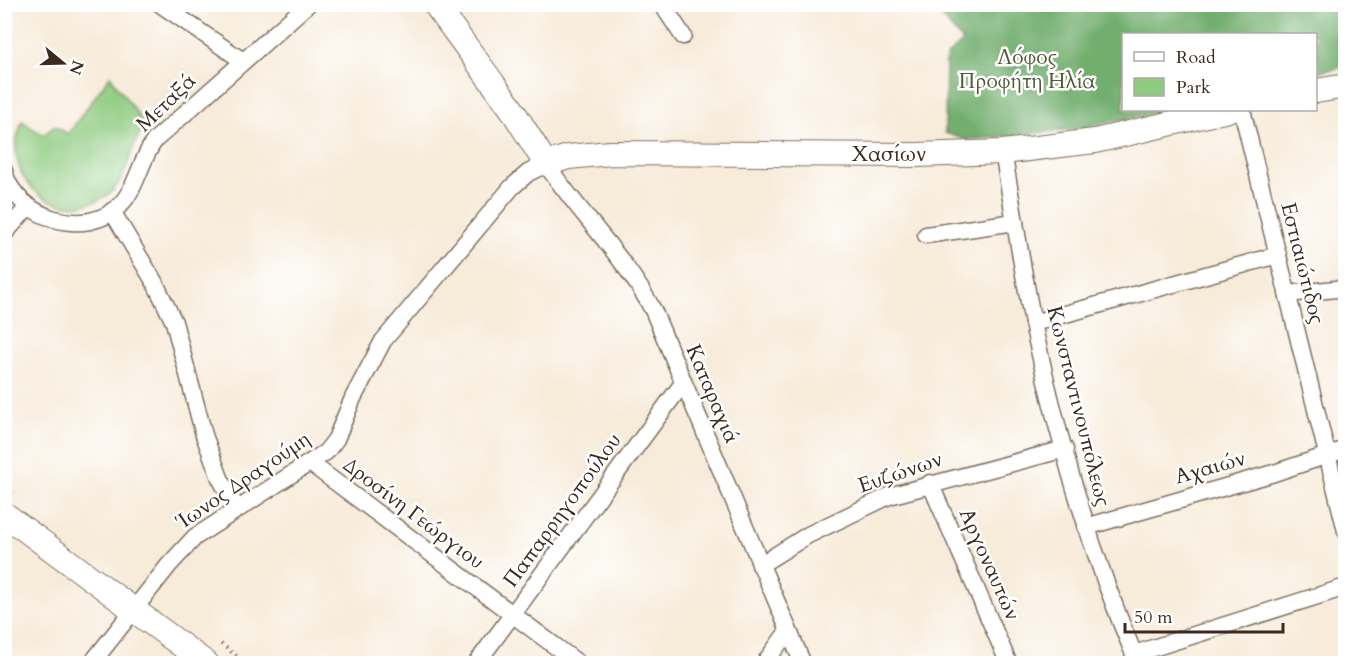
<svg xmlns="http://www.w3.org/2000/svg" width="1350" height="668" font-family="Cardo,serif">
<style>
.green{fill:#8eca7f;stroke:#647a4e;stroke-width:1.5}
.forest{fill:#72ae6e;stroke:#566c46;stroke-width:1.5}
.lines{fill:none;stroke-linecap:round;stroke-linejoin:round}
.street-casing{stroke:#7d6e5f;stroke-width:19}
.secondary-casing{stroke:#7d6e5f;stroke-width:26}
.path{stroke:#7d6e5f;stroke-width:4;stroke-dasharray:1.5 4.5;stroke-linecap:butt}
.street{stroke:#fff;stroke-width:16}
.secondary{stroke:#fff;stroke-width:24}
.labels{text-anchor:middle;stroke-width:5;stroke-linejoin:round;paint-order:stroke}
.park-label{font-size:21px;fill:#545a3b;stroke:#fff}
.street-label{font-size:21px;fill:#3b2a1e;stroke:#fff}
</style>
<rect width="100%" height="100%" fill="#fff"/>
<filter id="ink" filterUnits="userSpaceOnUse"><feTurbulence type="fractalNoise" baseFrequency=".0167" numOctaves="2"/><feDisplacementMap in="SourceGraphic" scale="12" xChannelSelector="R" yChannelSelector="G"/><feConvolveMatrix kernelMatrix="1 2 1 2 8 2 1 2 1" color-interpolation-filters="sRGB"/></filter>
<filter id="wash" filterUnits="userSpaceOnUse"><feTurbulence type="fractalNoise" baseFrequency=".008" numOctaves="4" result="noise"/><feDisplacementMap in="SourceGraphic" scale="24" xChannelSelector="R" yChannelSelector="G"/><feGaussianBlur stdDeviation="1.35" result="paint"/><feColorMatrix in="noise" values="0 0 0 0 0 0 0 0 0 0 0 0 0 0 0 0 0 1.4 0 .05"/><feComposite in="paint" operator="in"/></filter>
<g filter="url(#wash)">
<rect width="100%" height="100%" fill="#f7ebd9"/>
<path class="green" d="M110 76 145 125C128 146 130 180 106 196 71 219 24 199 17 158 14 145 18 133 22 121L43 135 55 126 68 134Z"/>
<path class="forest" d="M925 5H1345V67L1316 72V34H1124V110H1169L1078 129 966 140 945 133 946 56 963 42 937 11Z"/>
</g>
<g filter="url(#ink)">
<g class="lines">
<g class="street-casing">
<g id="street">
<path d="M160 4 243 61"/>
<path d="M662 4 683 36"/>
<path d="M1242 110 1346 531"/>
<path d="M1003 152C1014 214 1023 276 1036 337 1060 448 1093 559 1138 664"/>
<path d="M4 171C15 218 87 240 120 205 138 186 140 160 155 140L308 4"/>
<path d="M112 211 155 283 174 322 204 435 220 478 237 509"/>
<path d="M4 234 27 208"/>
<path d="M926 235 1015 222"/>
<path d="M1287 294 1346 288"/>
<path d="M1033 323 1278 255"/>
<path d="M310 463 579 664"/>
<path d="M930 483 1009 664"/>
<path d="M1086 527 1274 473 1346 449"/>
<path d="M760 565 808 535 889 496 1065 449"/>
<path d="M1134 654 1346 587"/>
<path d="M91 664 169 565 195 537 326 452 336 439 353 398 383 341 512 187 528 173 546 164C580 214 624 256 653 310L803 664"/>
<path d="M476 664 683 383"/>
<path d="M764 664 788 631"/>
</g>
</g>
<g class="secondary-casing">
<g id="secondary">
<path d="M435 4 511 108 546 164 568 157 610 153 917 155 1003 152 1095 141 1228 110"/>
<path d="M1316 91 1346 86"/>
<path d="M4 514 207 664"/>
</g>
</g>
<g class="path">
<path d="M4 486 14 493"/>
<path d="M221 644 247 664"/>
</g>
<use href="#street" class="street"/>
<use href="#secondary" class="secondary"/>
</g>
</g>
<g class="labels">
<g class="park-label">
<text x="1027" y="64">Λόφος<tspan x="1027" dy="24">Προφήτη Ηλία</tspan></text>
</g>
<g class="street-label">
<text transform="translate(166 102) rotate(-44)" y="7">Μεταξά</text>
<text x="889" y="161">Χασίων</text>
<text transform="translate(1303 263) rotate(76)" y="7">Εστιαιώτιδος</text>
<text transform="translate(713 394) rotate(67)" y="7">Καταραχιά</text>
<text transform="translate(1079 406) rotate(76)" y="7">Κωνσταντινουπόλεως</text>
<text transform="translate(1210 467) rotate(-16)" y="7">Αχαιών</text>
<text transform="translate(900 472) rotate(-19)" y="7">Ευζώνων</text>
<text transform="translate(243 480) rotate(-34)" y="7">Ίωνος Δραγούμη</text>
<text transform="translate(562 510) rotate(-54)" y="7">Παπαρρηγοπούλου</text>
<text transform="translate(414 513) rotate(37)" y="7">Δροσίνη Γεώργιου</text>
<text transform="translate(990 564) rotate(66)" y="7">Αργοναυτών</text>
</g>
</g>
<rect width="1350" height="668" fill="none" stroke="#fff" stroke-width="24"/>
<rect x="1122" y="33" width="195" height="78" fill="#ffffff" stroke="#b1aaa5" stroke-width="1.5"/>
<rect x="1134" y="52" width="30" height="9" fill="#ffffff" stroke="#b1aaa5" stroke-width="1.5"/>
<text x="1176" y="63" font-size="18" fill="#3b2a1e">Road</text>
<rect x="1134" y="78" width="30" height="18" fill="#8eca7f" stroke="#b1aaa5" stroke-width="1.5"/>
<text x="1176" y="93" font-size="18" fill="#3b2a1e">Park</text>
<g transform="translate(63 63) rotate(109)" stroke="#ffffff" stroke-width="4.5" paint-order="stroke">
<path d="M0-4.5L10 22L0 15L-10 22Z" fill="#3b2a1e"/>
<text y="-9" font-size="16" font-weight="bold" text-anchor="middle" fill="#3b2a1e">N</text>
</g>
<path d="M1125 623v9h158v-9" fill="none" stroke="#3b2a1e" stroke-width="3"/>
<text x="1134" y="623" font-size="18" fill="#3b2a1e" stroke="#ffffff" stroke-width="4.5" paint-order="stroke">50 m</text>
</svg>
